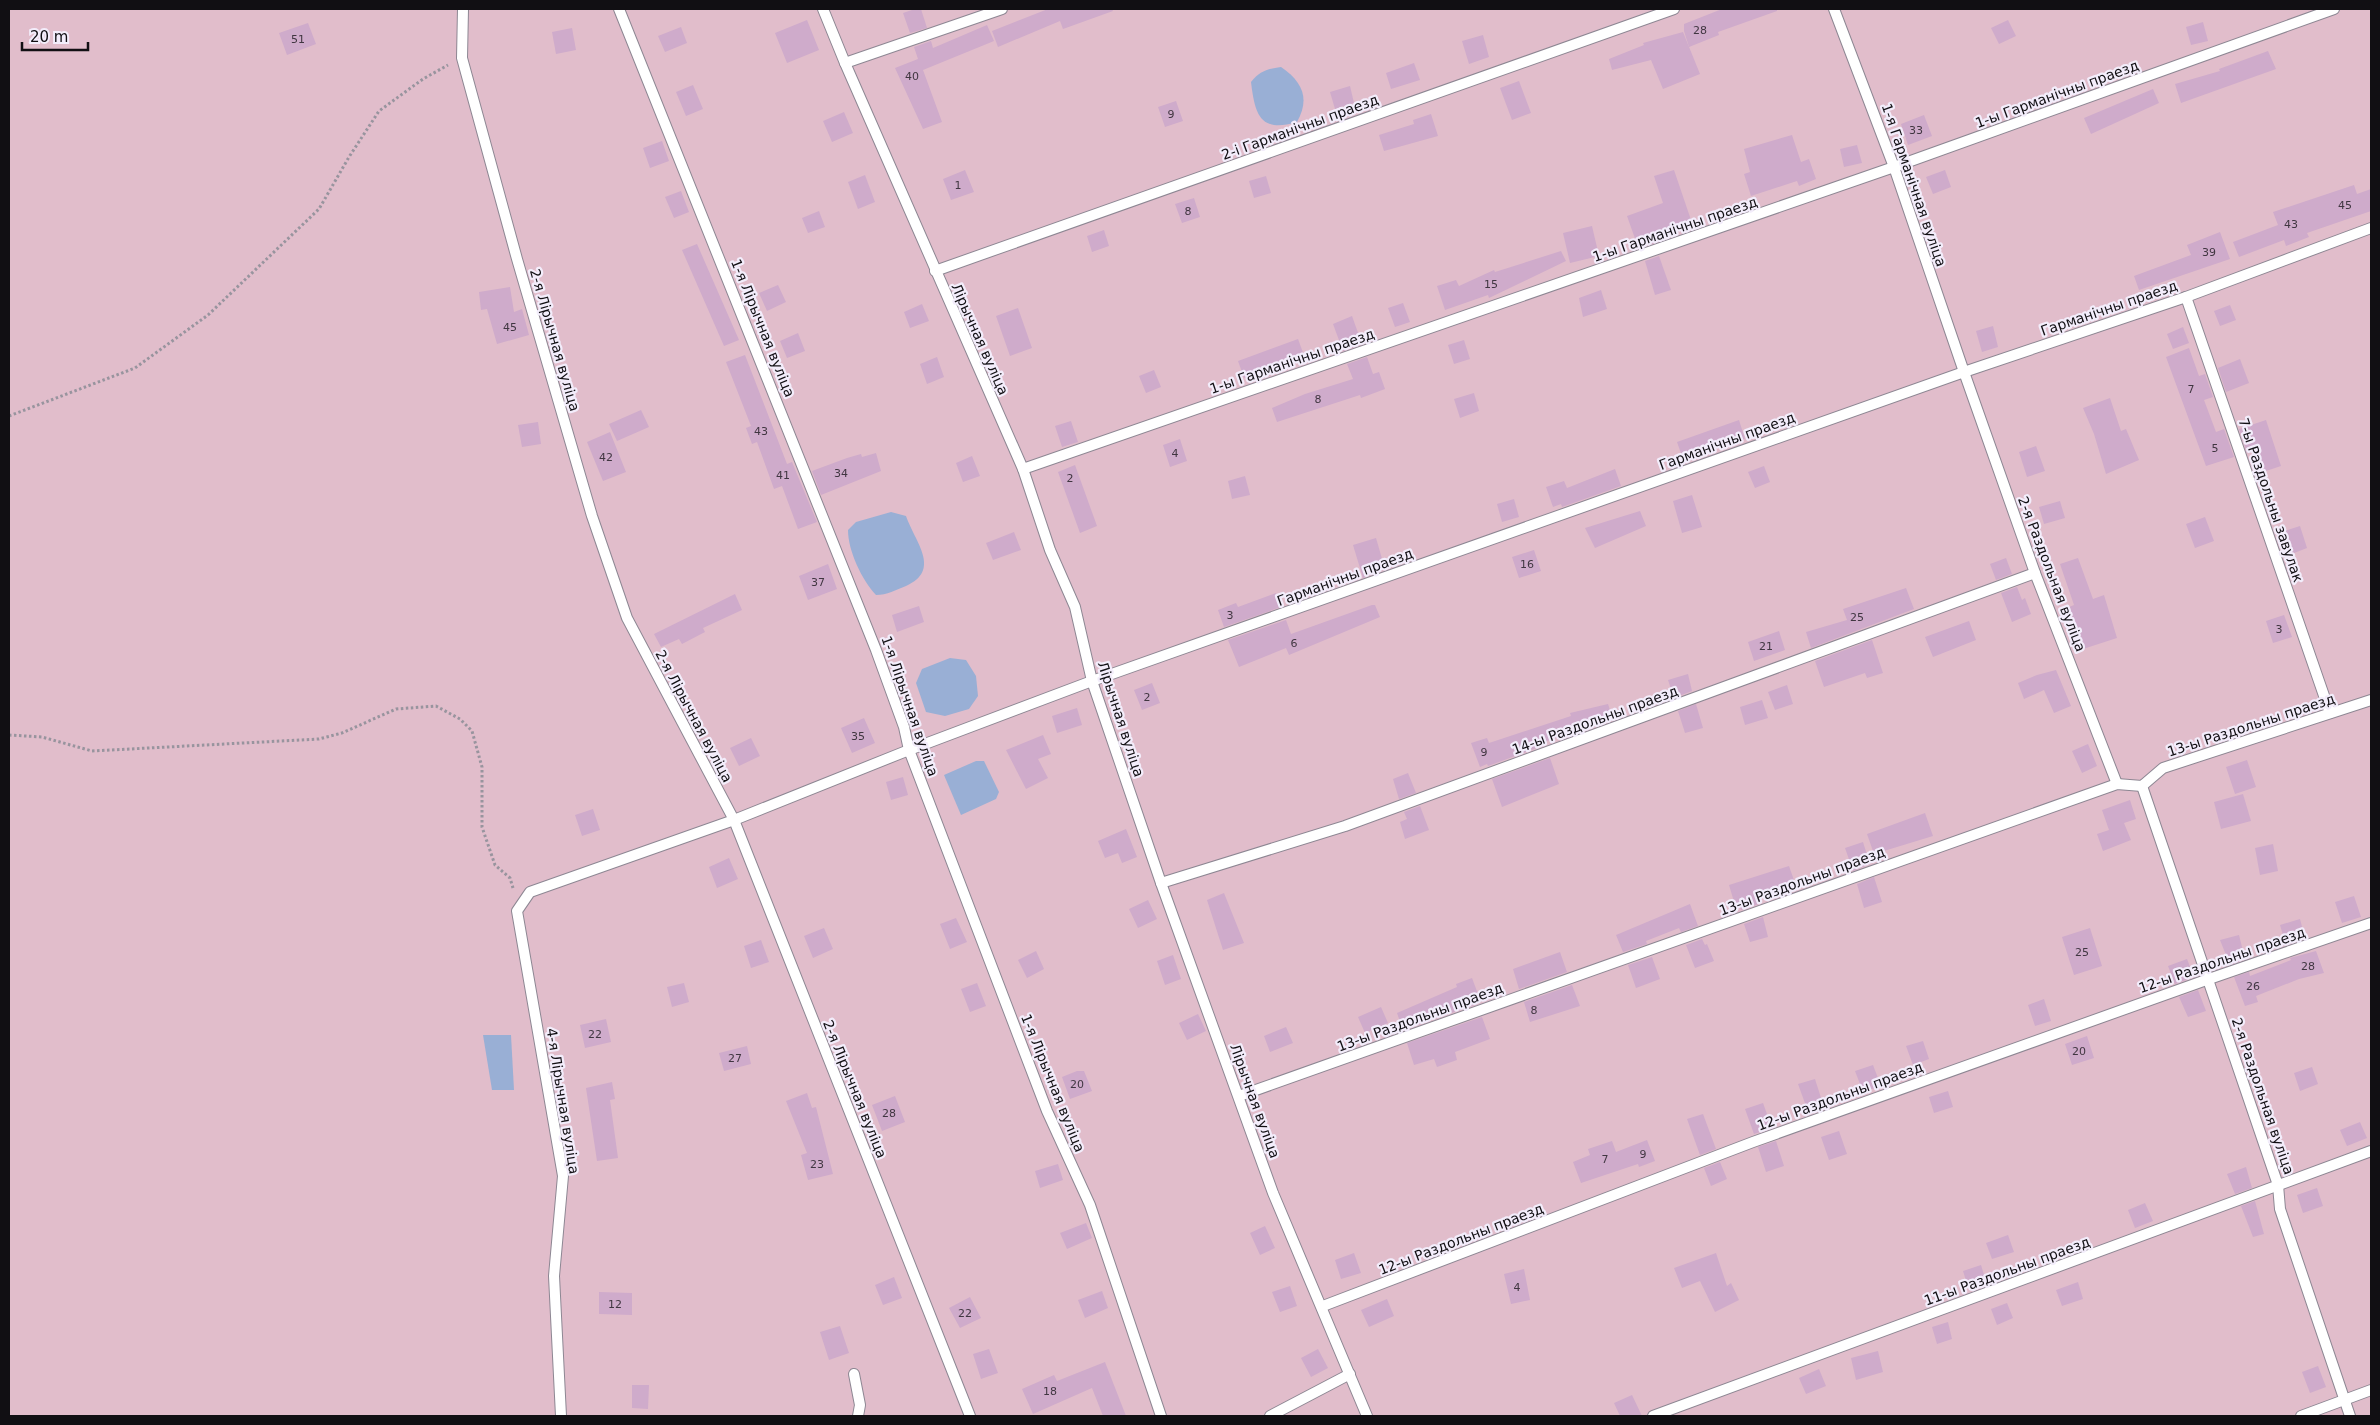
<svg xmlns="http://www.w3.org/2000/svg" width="2380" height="1425" font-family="'DejaVu Sans',sans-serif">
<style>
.green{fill:#e1bdcb}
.water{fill:#99afd5}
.building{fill:#cfabcb}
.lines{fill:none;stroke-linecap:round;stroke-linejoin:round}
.service-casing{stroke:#8d8793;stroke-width:12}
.path{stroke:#98949e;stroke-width:3;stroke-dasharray:2.5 2.5;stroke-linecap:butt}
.service{stroke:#fff;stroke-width:10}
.labels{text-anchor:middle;stroke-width:4.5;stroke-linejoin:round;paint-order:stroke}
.number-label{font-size:11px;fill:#403641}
.street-label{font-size:14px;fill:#110f13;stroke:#f3edfb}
</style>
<rect width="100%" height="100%" fill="#f3edfb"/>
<rect class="green" x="9" y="9" width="2362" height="1407"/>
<g class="water">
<path d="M1281 67C1303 82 1310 99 1297 122 1260 133 1255 115 1251 82 1260 71 1267 69 1281 67Z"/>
<path d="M891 512 906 516C915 542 942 570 906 586 896 590 887 595 876 595 862 580 848 551 848 530L856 522Z"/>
<path d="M950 658 966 660 976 676 978 696 969 709 945 716 926 712 916 683 922 669Z"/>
<path d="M976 761H984L999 792 996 799 961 815 944 775Z"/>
<path d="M483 1035H511L514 1090H492Z"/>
</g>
<g class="building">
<path d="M915 9H921L927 28 910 33 903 13Z"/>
<path d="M1048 9H1112L1113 11 1063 29 1060 21 998 47 992 31Z"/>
<path d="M1722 9H1777V11L1718 32 1719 35 1689 47 1684 31V24Z"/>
<path d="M807 20 819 50 787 63 775 33Z"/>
<path d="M2008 20 2016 36 1999 44 1991 28Z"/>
<path d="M2203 22 2208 41 2191 45 2186 27Z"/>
<path d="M308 23 316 44 287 55 279 33Z"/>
<path d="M987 25 994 41 923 70 942 122 923 129 895 68 918 59 914 47 931 41 933 48Z"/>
<path d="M681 27 687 43 665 52 658 36Z"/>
<path d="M572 28 576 50 556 54 552 32Z"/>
<path d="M1683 32 1700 74 1663 89 1651 60 1612 70 1609 59 1644 45 1643 43Z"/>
<path d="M1483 35 1489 57 1469 64 1462 41Z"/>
<path d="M2268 51 2276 69 2181 103 2175 84 2220 71 2219 69Z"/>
<path d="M1414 63 1420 80 1391 89 1386 73Z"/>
<path d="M1519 81 1531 113 1512 120 1500 88Z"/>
<path d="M693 85 703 109 686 116 676 92Z"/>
<path d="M1350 86 1354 103 1335 109 1330 92Z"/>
<path d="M2153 89 2159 103 2091 134 2084 118Z"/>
<path d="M1176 101 1183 121 1165 127 1158 107Z"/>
<path d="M844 112 853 133 832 142 823 121Z"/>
<path d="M1431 114 1438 136 1384 151 1379 135 1414 124 1413 120Z"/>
<path d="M1924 115 1932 136 1908 145 1901 124Z"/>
<path d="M1792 135 1801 162 1809 159 1816 179 1799 186 1797 181 1751 196 1744 174 1750 172 1744 149Z"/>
<path d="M662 141 669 161 650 168 643 148Z"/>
<path d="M1857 145 1862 163 1844 167 1840 149Z"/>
<path d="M965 170 974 192 951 200 943 179Z"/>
<path d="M1674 170 1691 220 1680 223 1681 226 1652 236 1655 243 1638 247 1627 216 1663 203 1654 176Z"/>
<path d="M1945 170 1951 187 1933 194 1926 177Z"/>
<path d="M865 175 875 202 858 209 848 182Z"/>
<path d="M1266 176 1271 193 1254 198 1249 181Z"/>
<path d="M2354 185 2357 194 2371 189V211L2307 233 2309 237 2286 246 2284 240 2239 257 2233 242 2278 225 2273 212Z"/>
<path d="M681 191 689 212 674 218 665 197Z"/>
<path d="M1194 198 1200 217 1182 223 1175 204Z"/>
<path d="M819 211 825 227 808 233 802 218Z"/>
<path d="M1592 226 1599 256 1570 263 1563 233Z"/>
<path d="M1104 230 1109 246 1092 252 1087 236Z"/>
<path d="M2220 232 2230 259 2139 290 2134 276 2191 255 2187 245Z"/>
<path d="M697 244 739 340 724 346 682 250Z"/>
<path d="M1561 251 1566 261 1489 298 1488 295 1445 310 1437 286 1456 280 1459 286 1494 270 1495 272Z"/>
<path d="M1659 256 1671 290 1655 295 1645 261Z"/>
<path d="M778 285 786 302 767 311 759 293Z"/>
<path d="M510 287 514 312 522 309 529 335 497 344 487 309 481 310 479 292Z"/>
<path d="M1601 290 1607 309 1583 317 1579 298Z"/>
<path d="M1403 303 1410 322 1395 327 1388 308Z"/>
<path d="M922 304 929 321 910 328 904 312Z"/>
<path d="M2230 305 2236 320 2220 326 2214 311Z"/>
<path d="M1018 308 1032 348 1010 356 996 316Z"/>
<path d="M1352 316 1362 344 1343 351 1333 324Z"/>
<path d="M1993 326 1998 347 1982 352 1976 331Z"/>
<path d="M2183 327 2189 343 2173 349 2167 334Z"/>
<path d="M798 333 805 351 787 358 780 341Z"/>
<path d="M1298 339 1305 358 1244 378 1238 361Z"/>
<path d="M1464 340 1470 359 1454 364 1448 345Z"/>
<path d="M2189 348 2199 376 2205 374 2213 397 2204 400 2216 432 2224 429 2234 457 2206 466 2166 357Z"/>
<path d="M745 355 787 464 792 462 817 522 798 529 782 486 774 489 757 442 752 444 746 428 751 426 726 362Z"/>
<path d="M937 357 944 377 927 384 920 364Z"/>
<path d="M1367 357 1373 374 1379 372 1385 389 1361 398 1360 395 1277 422 1272 408 1305 394 1353 379 1347 364Z"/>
<path d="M2240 359 2249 383 2226 392 2218 368Z"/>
<path d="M1154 370 1161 387 1146 393 1139 376Z"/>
<path d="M1474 393 1479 411 1460 418 1454 399Z"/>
<path d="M2110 398 2121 431 2126 429 2139 460 2106 474 2094 434 2083 408Z"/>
<path d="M641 410 649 427 617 441 609 424Z"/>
<path d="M1739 420 1745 439 1700 452 1702 455 1684 462 1677 442Z"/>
<path d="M2266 420 2281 466 2260 473 2252 451 2247 453 2239 429Z"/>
<path d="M1071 421 1078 442 1062 447 1055 426Z"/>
<path d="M538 422 541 444 522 447 518 425Z"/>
<path d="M610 432 626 472 603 481 587 442Z"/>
<path d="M1180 439 1187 461 1170 467 1163 445Z"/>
<path d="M2036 446 2045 471 2027 477 2019 452Z"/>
<path d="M876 453 881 471 821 495 812 471 847 458 861 454 862 457Z"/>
<path d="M972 456 980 476 963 482 956 463Z"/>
<path d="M1075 465 1097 526 1080 533 1058 472Z"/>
<path d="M1764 466 1770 482 1755 488 1748 472Z"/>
<path d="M1615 469 1621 486 1562 507 1561 504 1553 507 1546 487 1564 481 1567 488Z"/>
<path d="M1245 476 1250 495 1232 499 1228 481Z"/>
<path d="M1692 495 1702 527 1682 533 1673 501Z"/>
<path d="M1514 499 1519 517 1502 522 1497 504Z"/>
<path d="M2060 501 2065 518 2044 524 2039 507Z"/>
<path d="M1640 511 1646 526 1595 548 1585 528Z"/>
<path d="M2205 517 2214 541 2195 548 2186 524Z"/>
<path d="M2300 526 2307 548 2289 555 2281 532Z"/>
<path d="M1014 532 1021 550 993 560 986 543Z"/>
<path d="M1376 538 1385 569 1363 578 1353 545Z"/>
<path d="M1534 550 1541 571 1519 578 1512 557Z"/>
<path d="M2006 558 2012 574 1996 580 1990 564Z"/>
<path d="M2078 558 2093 599 2104 595 2117 638 2083 649 2069 607 2074 605 2060 564Z"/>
<path d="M828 564 837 589 808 600 799 576Z"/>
<path d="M2017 587 2022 600 2025 598 2031 614 2012 622 2001 593Z"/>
<path d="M1906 588 1914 609 1811 648 1806 632 1847 620 1843 609Z"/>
<path d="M1276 593 1281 607 1224 627 1218 610 1236 603 1238 607Z"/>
<path d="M735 594 742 610 703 628 705 632 682 644 679 639 661 647 654 634Z"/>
<path d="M1372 605H1375L1380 617 1289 655 1286 648 1239 667 1228 640 1286 620 1291 634Z"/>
<path d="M919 606 924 622 897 632 892 615Z"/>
<path d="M2284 615 2292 637 2273 643 2266 621Z"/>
<path d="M1969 621 1976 640 1933 657 1925 637Z"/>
<path d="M1779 631 1785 650 1754 661 1748 642Z"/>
<path d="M1872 640 1883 673 1867 678 1865 673 1824 687 1815 661Z"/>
<path d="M2056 670 2071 706 2054 713 2044 690 2024 699 2018 683 2037 675Z"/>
<path d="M1688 674 1692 691 1674 698 1668 680Z"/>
<path d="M1152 683 1160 703 1142 710 1134 690Z"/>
<path d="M1787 685 1793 704 1775 710 1768 692Z"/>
<path d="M1762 700 1768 718 1745 725 1740 707Z"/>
<path d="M1608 704 1613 719 1578 733 1577 731 1544 742 1545 745 1488 766 1487 764 1480 767 1471 743 1487 738 1489 743 1571 716 1570 713Z"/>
<path d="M1696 704 1703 728 1685 733 1678 711Z"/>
<path d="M1077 708 1082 725 1057 733 1052 716Z"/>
<path d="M864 718 875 743 852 753 841 728Z"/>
<path d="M1043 735 1051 754 1038 759 1048 778 1026 789 1006 750Z"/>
<path d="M751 738 760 756 739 766 730 748Z"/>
<path d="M2088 744 2097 766 2082 773 2072 751Z"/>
<path d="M1550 758 1559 784 1502 807 1492 779Z"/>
<path d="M2247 760 2256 787 2235 794 2226 767Z"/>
<path d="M1408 773 1416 793 1399 799 1393 779Z"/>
<path d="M903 777 908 795 891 800 886 782Z"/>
<path d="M2243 794 2251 821 2221 829 2214 802Z"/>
<path d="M2130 800 2136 819 2124 823 2131 840 2103 851 2097 834 2109 830 2102 810Z"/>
<path d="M1420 806 1429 830 1405 839 1400 822 1407 819 1404 812Z"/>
<path d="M593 809 600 830 582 836 575 815Z"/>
<path d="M1925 813 1933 836 1874 854 1867 834Z"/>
<path d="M1126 829 1137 857 1122 863 1118 853 1105 858 1098 841Z"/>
<path d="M1863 842 1870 864 1853 871 1845 848Z"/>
<path d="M2273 844 2278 871 2260 875 2255 848Z"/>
<path d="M729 858 738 879 717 888 709 867Z"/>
<path d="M1789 866 1795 883 1757 899 1759 904 1741 910 1739 904 1735 905 1729 885Z"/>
<path d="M1874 877 1882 902 1864 908 1857 884Z"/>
<path d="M1224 893 1244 943 1223 950 1207 900Z"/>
<path d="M2354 896 2361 917 2342 923 2335 902Z"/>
<path d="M1148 900 1157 919 1138 928 1129 909Z"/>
<path d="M1690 904 1698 926 1681 932 1679 928 1646 941 1647 944 1623 952 1616 935Z"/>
<path d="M1763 917 1768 937 1750 942 1744 924Z"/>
<path d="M956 918 967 942 950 949 940 924Z"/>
<path d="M2300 919 2305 938 2286 945 2280 925Z"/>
<path d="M824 928 833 949 813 958 804 936Z"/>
<path d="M2090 928 2102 966 2074 975 2062 937Z"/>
<path d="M2239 935 2245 959 2230 965 2220 940Z"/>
<path d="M1702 939 1705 945 1707 944 1714 961 1695 968 1686 945Z"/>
<path d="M761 940 769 962 751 968 744 946Z"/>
<path d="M1036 951 1044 969 1027 978 1018 960Z"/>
<path d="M2316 951 2324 973 2299 979 2256 996 2258 1002 2245 1006 2234 977 2249 972 2250 976 2291 960 2290 958Z"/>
<path d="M1560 952 1567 972 1519 989 1513 969Z"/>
<path d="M1173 955 1181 979 1165 985 1157 961Z"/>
<path d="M1652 957 1660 979 1636 988 1628 965Z"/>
<path d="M2187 959 2194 977 2175 984 2168 966Z"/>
<path d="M1472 978 1478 994 1474 995 1477 1004 1403 1030 1397 1013 1457 987 1456 984Z"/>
<path d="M684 983 689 1002 672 1007 667 987Z"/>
<path d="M977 983 986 1006 970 1012 961 989Z"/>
<path d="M1572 985 1580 1006 1530 1022 1524 1002Z"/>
<path d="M2198 990 2206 1011 2188 1017 2179 997Z"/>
<path d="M2044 999 2051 1021 2035 1026 2028 1005Z"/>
<path d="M1381 1007 1388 1023 1365 1033 1358 1017Z"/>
<path d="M1198 1014 1206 1031 1187 1040 1179 1023Z"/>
<path d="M1482 1017 1490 1039 1455 1052 1457 1060 1437 1067 1434 1059 1414 1065 1407 1043Z"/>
<path d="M606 1019 611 1042 585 1048 580 1025Z"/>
<path d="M1286 1027 1293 1043 1270 1052 1264 1036Z"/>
<path d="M2087 1036 2094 1058 2072 1065 2065 1044Z"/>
<path d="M1923 1041 1929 1059 1913 1065 1906 1046Z"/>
<path d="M747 1046 751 1064 724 1071 719 1053Z"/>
<path d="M1873 1065 1881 1086 1863 1092 1855 1071Z"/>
<path d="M2312 1067 2318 1084 2300 1091 2294 1073Z"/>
<path d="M1077 1071H1084L1092 1091 1070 1099 1062 1077Z"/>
<path d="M1815 1079 1822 1101 1806 1106 1798 1084Z"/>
<path d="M612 1082 615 1099 610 1100 618 1158 597 1161 586 1088Z"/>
<path d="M1948 1091 1953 1107 1934 1113 1929 1097Z"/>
<path d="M807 1093 812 1108 816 1107 833 1174 808 1180 801 1155 807 1153 786 1101Z"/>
<path d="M895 1096 905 1122 882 1131 872 1105Z"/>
<path d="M1763 1103 1772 1128 1754 1134 1745 1109Z"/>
<path d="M1703 1114 1716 1149 1700 1155 1687 1119Z"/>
<path d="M2360 1122 2367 1138 2347 1146 2340 1130Z"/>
<path d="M1839 1131 1847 1154 1829 1160 1821 1137Z"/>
<path d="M1647 1140 1655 1161 1639 1167 1638 1164 1581 1183 1573 1162 1590 1155 1588 1149 1612 1141 1616 1152Z"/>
<path d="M1776 1141 1784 1166 1766 1172 1758 1147Z"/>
<path d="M1720 1162 1727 1179 1711 1186 1704 1168Z"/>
<path d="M1058 1164 1063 1180 1040 1188 1035 1171Z"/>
<path d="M2246 1167 2252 1188 2235 1194 2227 1174Z"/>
<path d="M2317 1188 2323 1206 2303 1213 2297 1195Z"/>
<path d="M2255 1201 2264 1234 2253 1237 2241 1206Z"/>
<path d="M2145 1203 2153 1221 2135 1228 2128 1210Z"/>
<path d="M1086 1223 1092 1238 1067 1249 1060 1233Z"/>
<path d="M1265 1226 1275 1248 1260 1255 1250 1233Z"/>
<path d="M2008 1235 2014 1252 1992 1259 1986 1243Z"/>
<path d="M1354 1253 1361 1273 1341 1279 1335 1260Z"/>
<path d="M1716 1253 1727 1286 1731 1283 1739 1300 1715 1312 1700 1281 1682 1288 1674 1268Z"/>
<path d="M1981 1265 1987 1284 1969 1290 1963 1271Z"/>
<path d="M1524 1269 1530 1300 1511 1304 1504 1274Z"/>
<path d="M894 1277 902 1298 883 1305 875 1285Z"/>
<path d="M2078 1282 2083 1299 2062 1306 2056 1290Z"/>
<path d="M1290 1286 1297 1306 1280 1312 1272 1292Z"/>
<path d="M1102 1291 1108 1308 1085 1318 1078 1300Z"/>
<path d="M599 1292 632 1293V1315L599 1314Z"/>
<path d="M970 1297 981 1318 960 1328 949 1308Z"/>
<path d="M1387 1299 1394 1316 1369 1327 1361 1310Z"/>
<path d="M2007 1303 2013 1318 1997 1325 1991 1309Z"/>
<path d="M1948 1322 1952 1339 1937 1344 1932 1327Z"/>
<path d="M840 1326 849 1353 829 1360 820 1332Z"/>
<path d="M989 1349 998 1373 981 1379 973 1354Z"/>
<path d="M1318 1349 1328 1368 1311 1377 1301 1358Z"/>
<path d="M1878 1351 1883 1372 1856 1380 1851 1358Z"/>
<path d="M1105 1362 1126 1416H1103L1092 1388 1033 1414 1022 1389 1054 1375 1057 1381Z"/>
<path d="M2318 1366 2326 1387 2310 1393 2302 1372Z"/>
<path d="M1819 1369 1826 1386 1806 1394 1799 1378Z"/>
<path d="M632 1385H649L648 1409 632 1408Z"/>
<path d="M1632 1395 1642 1416H1620L1614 1403Z"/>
</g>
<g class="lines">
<g class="service-casing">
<g id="service">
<path d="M463 9 462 58 517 259 592 516 627 618 734 820 970 1416"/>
<path d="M619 9 876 650 904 727 909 750 1047 1111 1090 1205 1161 1416"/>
<path d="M823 9 845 63 1023 469 1050 550 1075 607 1092 681 1161 883 1273 1193 1367 1416"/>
<path d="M1834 9 1894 167 1964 372 2035 573 2117 784"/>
<path d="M845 63 1002 9"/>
<path d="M935 271 1674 9"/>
<path d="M2186 297 2330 713"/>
<path d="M1023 469 1894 167 2334 9"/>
<path d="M2142 786 2278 1185 2280 1209 2350 1416"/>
<path d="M1161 883 1345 826 2035 573"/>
<path d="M1239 1096 2117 784 2142 786 2163 768 2371 700"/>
<path d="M1323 1306 1753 1142 2209 979 2371 923"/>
<path d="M854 1374 860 1405 858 1416"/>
<path d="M561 1416 554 1276 563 1176 517 911 530 892 734 820 909 750 1092 681 1964 372 2186 297 2371 228"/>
<path d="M1270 1416 1350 1374"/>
<path d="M1653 1416 2371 1151"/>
<path d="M2301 1416 2371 1390"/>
</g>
</g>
<g class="path">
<path d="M9 416 135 368 208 315 319 209 349 157 379 111 423 79 448 65"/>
<path d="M9 735 42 737 92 751 319 739 342 733 396 709 436 706 460 719 472 731 482 767V827L495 865 510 878 513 888"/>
</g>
<use href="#service" class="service"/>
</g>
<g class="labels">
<g class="number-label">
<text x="1700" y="34">28</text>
<text x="298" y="43">51</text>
<text x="912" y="80">40</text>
<text x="1171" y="118">9</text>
<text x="1916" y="134">33</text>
<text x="958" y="189">1</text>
<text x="2345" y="209">45</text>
<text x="1188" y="215">8</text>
<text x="2291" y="228">43</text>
<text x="2209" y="256">39</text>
<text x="1491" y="288">15</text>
<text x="510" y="331">45</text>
<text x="2191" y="393">7</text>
<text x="1318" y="403">8</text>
<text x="761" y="435">43</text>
<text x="2215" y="452">5</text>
<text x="1175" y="457">4</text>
<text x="606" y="461">42</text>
<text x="841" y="477">34</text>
<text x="783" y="479">41</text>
<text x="1070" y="482">2</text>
<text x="1527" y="568">16</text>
<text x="818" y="586">37</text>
<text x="1230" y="619">3</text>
<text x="1857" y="621">25</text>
<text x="2279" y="633">3</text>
<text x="1294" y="647">6</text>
<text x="1766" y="650">21</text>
<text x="1147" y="701">2</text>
<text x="858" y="740">35</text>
<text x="1484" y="756">9</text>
<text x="2082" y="956">25</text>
<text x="2308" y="970">28</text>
<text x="2253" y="990">26</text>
<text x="1534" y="1014">8</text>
<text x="595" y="1038">22</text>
<text x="2079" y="1055">20</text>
<text x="735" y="1062">27</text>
<text x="1077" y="1088">20</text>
<text x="889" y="1117">28</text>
<text x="1643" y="1158">9</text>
<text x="1605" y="1163">7</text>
<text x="817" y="1168">23</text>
<text x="1517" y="1291">4</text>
<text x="615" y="1308">12</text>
<text x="965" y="1317">22</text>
<text x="1050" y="1395">18</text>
</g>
<g class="street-label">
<text transform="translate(2057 94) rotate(-20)" y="5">1-ы Гарманічны праезд</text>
<text transform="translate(1300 127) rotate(-20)" y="5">2-і Гарманічны праезд</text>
<text transform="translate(1914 185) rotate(71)" y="5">1-я Гарманічная вуліца</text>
<text transform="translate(1675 229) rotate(-19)" y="5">1-ы Гарманічны праезд</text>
<text transform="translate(2109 308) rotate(-19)" y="5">Гарманічны праезд</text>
<text transform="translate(763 328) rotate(68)" y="5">1-я Лірычная вуліца</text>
<text transform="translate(980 339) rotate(66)" y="5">Лірычная вуліца</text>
<text transform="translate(555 340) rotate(74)" y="5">2-я Лірычная вуліца</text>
<text transform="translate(1292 361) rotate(-19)" y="5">1-ы Гарманічны праезд</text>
<text transform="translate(1727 441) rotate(-20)" y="5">Гарманічны праезд</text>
<text transform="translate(2271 500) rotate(71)" y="5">7-ы Раздольны завулак</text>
<text transform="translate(2052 574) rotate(69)" y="5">2-я Раздольная вуліца</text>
<text transform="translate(1345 577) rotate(-20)" y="5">Гарманічны праезд</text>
<text transform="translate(910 706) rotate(71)" y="5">1-я Лірычная вуліца</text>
<text transform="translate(694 716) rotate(62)" y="5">2-я Лірычная вуліца</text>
<text transform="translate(1121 719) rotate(72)" y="5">Лірычная вуліца</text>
<text transform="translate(1595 720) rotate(-20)" y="5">14-ы Раздольны праезд</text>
<text transform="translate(2251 725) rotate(-18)" y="5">13-ы Раздольны праезд</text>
<text transform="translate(1802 881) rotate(-20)" y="5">13-ы Раздольны праезд</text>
<text transform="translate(2222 960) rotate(-19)" y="5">12-ы Раздольны праезд</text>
<text transform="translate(1420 1017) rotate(-20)" y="5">13-ы Раздольны праезд</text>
<text transform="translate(1053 1083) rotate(68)" y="5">1-я Лірычная вуліца</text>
<text transform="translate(855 1089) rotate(68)" y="5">2-я Лірычная вуліца</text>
<text transform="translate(1840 1096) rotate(-20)" y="5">12-ы Раздольны праезд</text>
<text transform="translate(2263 1096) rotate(71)" y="5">2-я Раздольная вуліца</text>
<text transform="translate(563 1101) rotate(81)" y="5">4-я Лірычная вуліца</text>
<text transform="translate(1255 1101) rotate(70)" y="5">Лірычная вуліца</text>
<text transform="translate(1461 1239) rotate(-21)" y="5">12-ы Раздольны праезд</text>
<text transform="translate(2007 1271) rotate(-20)" y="5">11-ы Раздольны праезд</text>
</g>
</g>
<rect width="2380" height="1425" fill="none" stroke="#110f13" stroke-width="20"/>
<path d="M22 42v8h66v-8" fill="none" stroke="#110f13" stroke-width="2.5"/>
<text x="30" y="42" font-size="15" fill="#110f13" stroke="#f3edfb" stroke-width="4" paint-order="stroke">20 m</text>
</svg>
